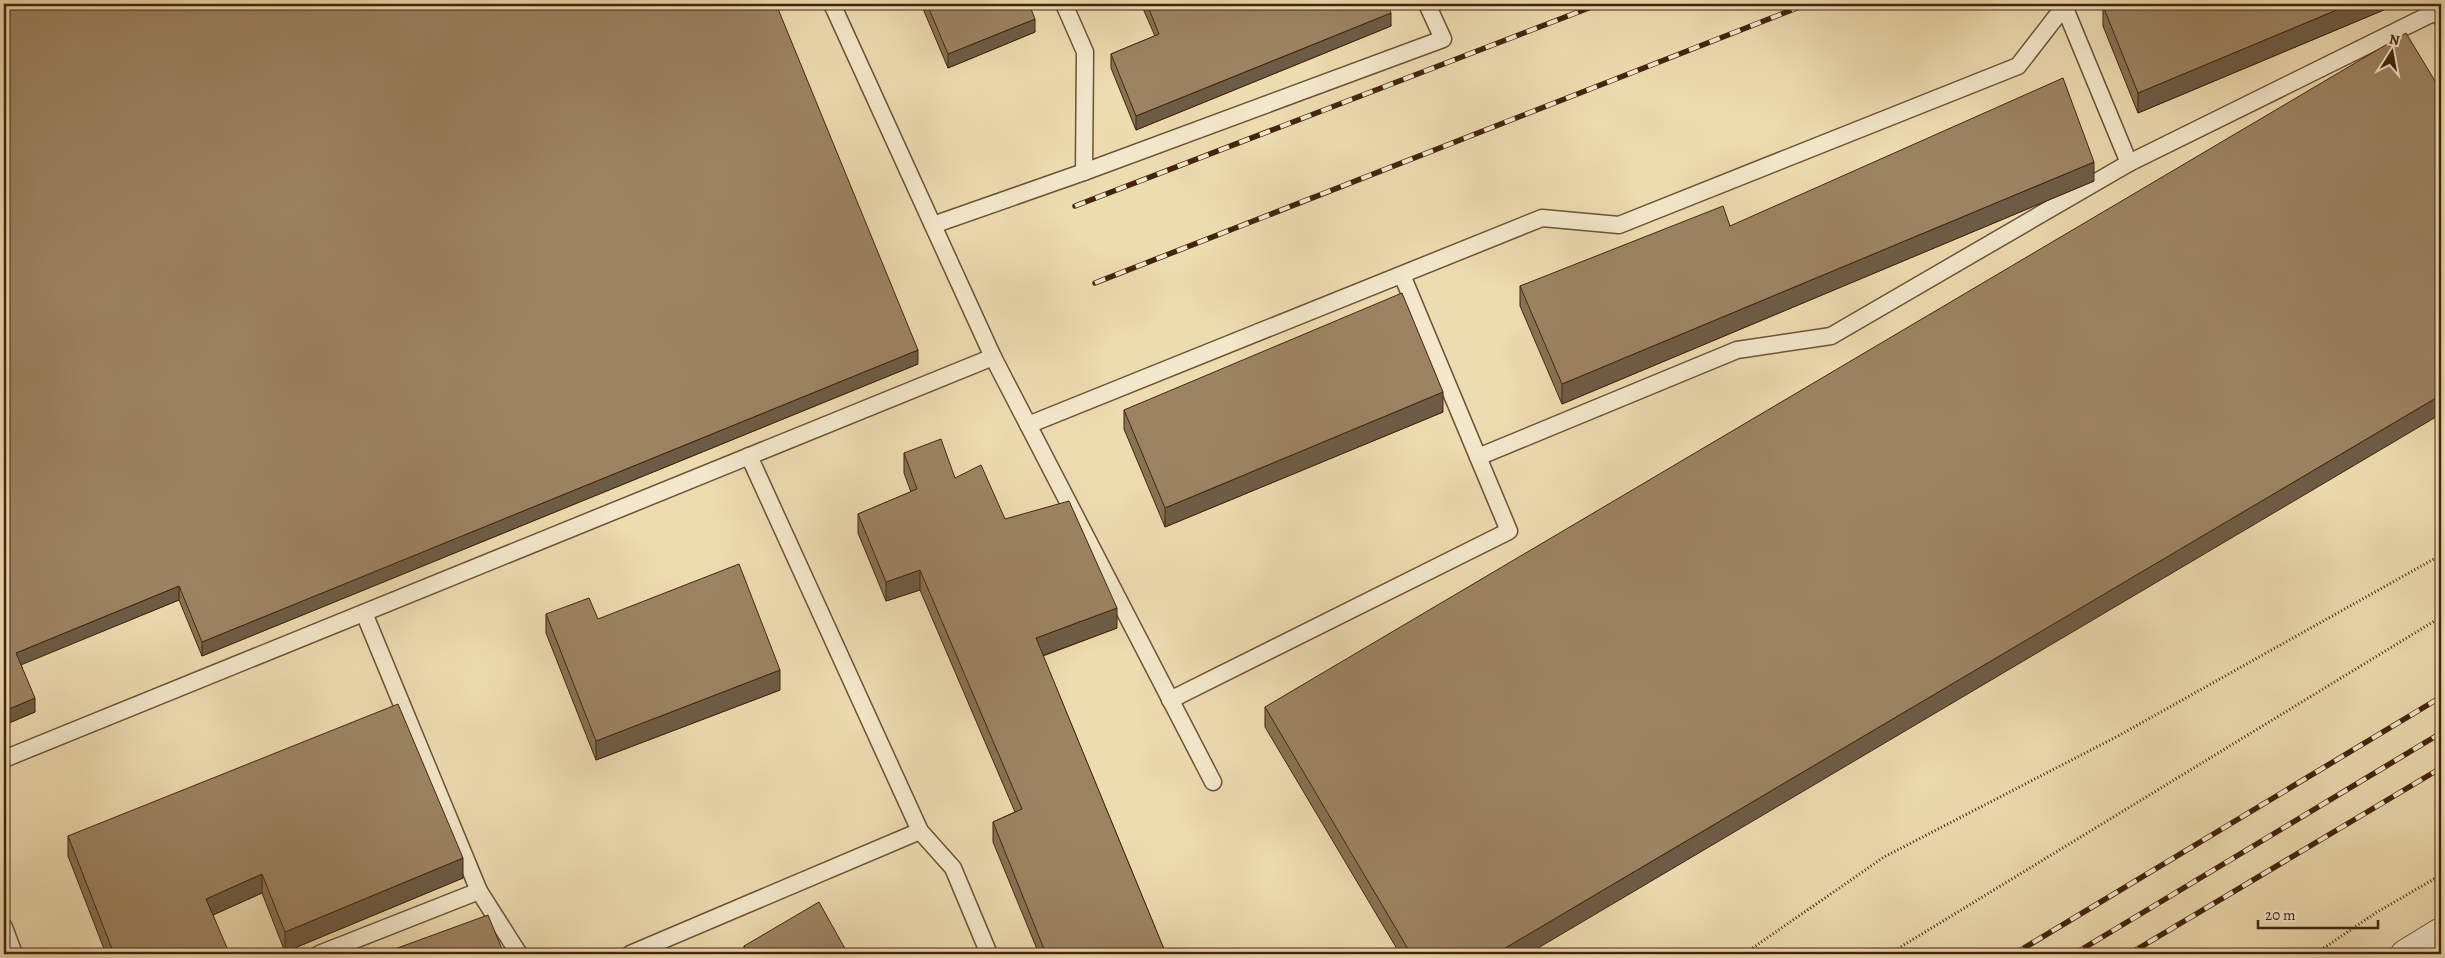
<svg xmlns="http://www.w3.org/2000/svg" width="2445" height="958" font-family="Alegreya,serif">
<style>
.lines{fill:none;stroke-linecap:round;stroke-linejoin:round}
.service-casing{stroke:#6e5236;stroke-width:19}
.minor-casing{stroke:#6e5236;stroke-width:30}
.path{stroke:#44240e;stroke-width:3;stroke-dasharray:1 2.5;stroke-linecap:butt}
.service{stroke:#f3e8cc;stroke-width:16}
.minor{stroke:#f3e8cc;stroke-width:28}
.rail-casing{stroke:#44240e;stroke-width:5.5}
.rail{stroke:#f3e8cc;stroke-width:4;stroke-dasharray:11;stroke-linecap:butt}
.wall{fill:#867254;stroke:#44240e}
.shaded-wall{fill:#6d5c45;stroke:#44240e}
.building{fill:#9c8462;stroke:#44240e}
</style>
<rect width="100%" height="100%" fill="#eddcb0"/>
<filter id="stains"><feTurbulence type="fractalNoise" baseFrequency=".004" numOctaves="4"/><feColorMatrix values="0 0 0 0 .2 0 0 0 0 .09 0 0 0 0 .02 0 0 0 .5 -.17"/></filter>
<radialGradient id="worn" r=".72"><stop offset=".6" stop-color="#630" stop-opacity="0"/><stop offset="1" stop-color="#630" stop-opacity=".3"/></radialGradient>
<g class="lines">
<g class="service-casing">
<g id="service">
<path d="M832 4 993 357"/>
<path d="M1064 4 1085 52 1084 172"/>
<path d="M2064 6 2129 163 2437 11 2441 18"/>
<path d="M933 225 1084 172 1443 39 1427 4"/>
<path d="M1402 275 1478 457 1737 350 1831 336 2129 163"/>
<path d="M1028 425 1542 218 1619 225 2018 66 2066 4"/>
<path d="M749 456 920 831 953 868 989 954"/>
<path d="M1170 700 1509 531 1478 457"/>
<path d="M4 759 993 357 1213 782"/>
<path d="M479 891 519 954"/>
<path d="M4 927 14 954"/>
<path d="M319 954 479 891 364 613"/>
<path d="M630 954 920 831"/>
</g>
</g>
<g class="minor-casing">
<path id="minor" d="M2405 954 2441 932"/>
</g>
<g class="path">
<path d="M1744 954 1884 857 2118 736 2441 555"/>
<path d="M1889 954 2441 617"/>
<path d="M2315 954 2377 912 2441 875"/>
</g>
<use href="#service" class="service"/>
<use href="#minor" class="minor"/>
<g class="rail-casing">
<g id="rail">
<path d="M1075 206 1599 4"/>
<path d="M1095 283 1807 4"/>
<path d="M2014 954 2441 697"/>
<path d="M2074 954 2441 733"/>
<path d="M2129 954 2441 768"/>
</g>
</g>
<use href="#rail" class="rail"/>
</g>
<g class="wall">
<path d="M4 4 918 364 202 656 179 600 21 664 35 712 4 725Z"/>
<path d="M921 4H1029L1035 32 948 68Z"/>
<path d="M1141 4H1387L1391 26 1136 130 1111 68V54L1155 36Z"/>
<path d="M2398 4 2138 113 2103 26V6Z"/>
<path d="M2094 181 1562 404 1520 306V286L1730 226Z"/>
<path d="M1124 410 1443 412 1165 527 1124 429Z"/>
<path d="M904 453 955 478 1005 519 1117 628 1043 656 1166 954H1039L993 842V822L1015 812 920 590 886 601 858 533V514L911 492 904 473Z"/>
<path d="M546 614 598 619 780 690 596 760 546 633Z"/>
<path d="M1265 707 1528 954H1400L1265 727Z"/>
<path d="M68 836 463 878 285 952 262 893 213 915 228 954H106L68 856Z"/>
<path d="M744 946 848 954H744Z"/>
</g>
<g class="shaded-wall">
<path d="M2351 4H2398L2138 113V93Z"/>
<path d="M1391 13V26L1136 130V116Z"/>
<path d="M1035 19V32L948 68V54Z"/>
<path d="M2094 162V181L1562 404V384Z"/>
<path d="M918 350V364L202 656V642Z"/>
<path d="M1443 392V412L1165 527V508Z"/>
<path d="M2441 395V414L1528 954H1495Z"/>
<path d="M920 570V590L886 601V582Z"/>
<path d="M179 586V600L16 667V653Z"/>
<path d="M1117 608V628L1036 658V638Z"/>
<path d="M780 670V690L596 760V741Z"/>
<path d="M35 698V712L4 725V711Z"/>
<path d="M463 858V878L285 952V932Z"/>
<path d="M262 874V893L206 918V899Z"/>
<path d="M228 950V954H219Z"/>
</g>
<g class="building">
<path d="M4 4H776L918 350 202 642 179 586 16 653 35 698 4 711Z"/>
<path d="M927 4H1029L1035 19 948 54Z"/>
<path d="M1147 4H1387L1391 13 1136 116 1111 54 1159 34Z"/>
<path d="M2109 4H2351L2138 93 2103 6Z"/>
<path d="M2406 33 2441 91V395L1495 954H1411L1265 707Z"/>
<path d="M2063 78 2094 162 1562 384 1520 286 1723 206 1730 226Z"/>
<path d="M1402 293 1443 392 1165 508 1124 410Z"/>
<path d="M941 439 955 478 981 465 1005 519 1069 501 1117 608 1036 638 1166 954H1046L993 822 1022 809 920 570 886 582 858 514 917 489 904 453Z"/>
<path d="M739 564 780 670 596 741 546 614 589 598 598 619Z"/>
<path d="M398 704 463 858 285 932 262 874 206 899 228 950 219 954H114L68 836Z"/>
<path d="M819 902 848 954H749L744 946Z"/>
<path d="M488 915 504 954H381Z"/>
</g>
<rect width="2445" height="958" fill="none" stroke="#eddcb0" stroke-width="20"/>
<rect x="5" y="5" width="2435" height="948" fill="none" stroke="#44240e" stroke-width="2.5"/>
<rect x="10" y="10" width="2425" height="938" fill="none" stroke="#44240e"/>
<g transform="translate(2392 52) rotate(11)" stroke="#f3e8cc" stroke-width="4" paint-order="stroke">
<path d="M0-4L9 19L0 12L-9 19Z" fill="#44240e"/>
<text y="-8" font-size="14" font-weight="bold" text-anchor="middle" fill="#44240e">N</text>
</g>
<path d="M2258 920v8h120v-8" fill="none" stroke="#44240e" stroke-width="2.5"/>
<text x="2265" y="920" font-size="15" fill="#44240e" stroke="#f3e8cc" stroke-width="4" paint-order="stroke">20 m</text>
<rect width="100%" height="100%" filter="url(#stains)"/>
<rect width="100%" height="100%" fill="url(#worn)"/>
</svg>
